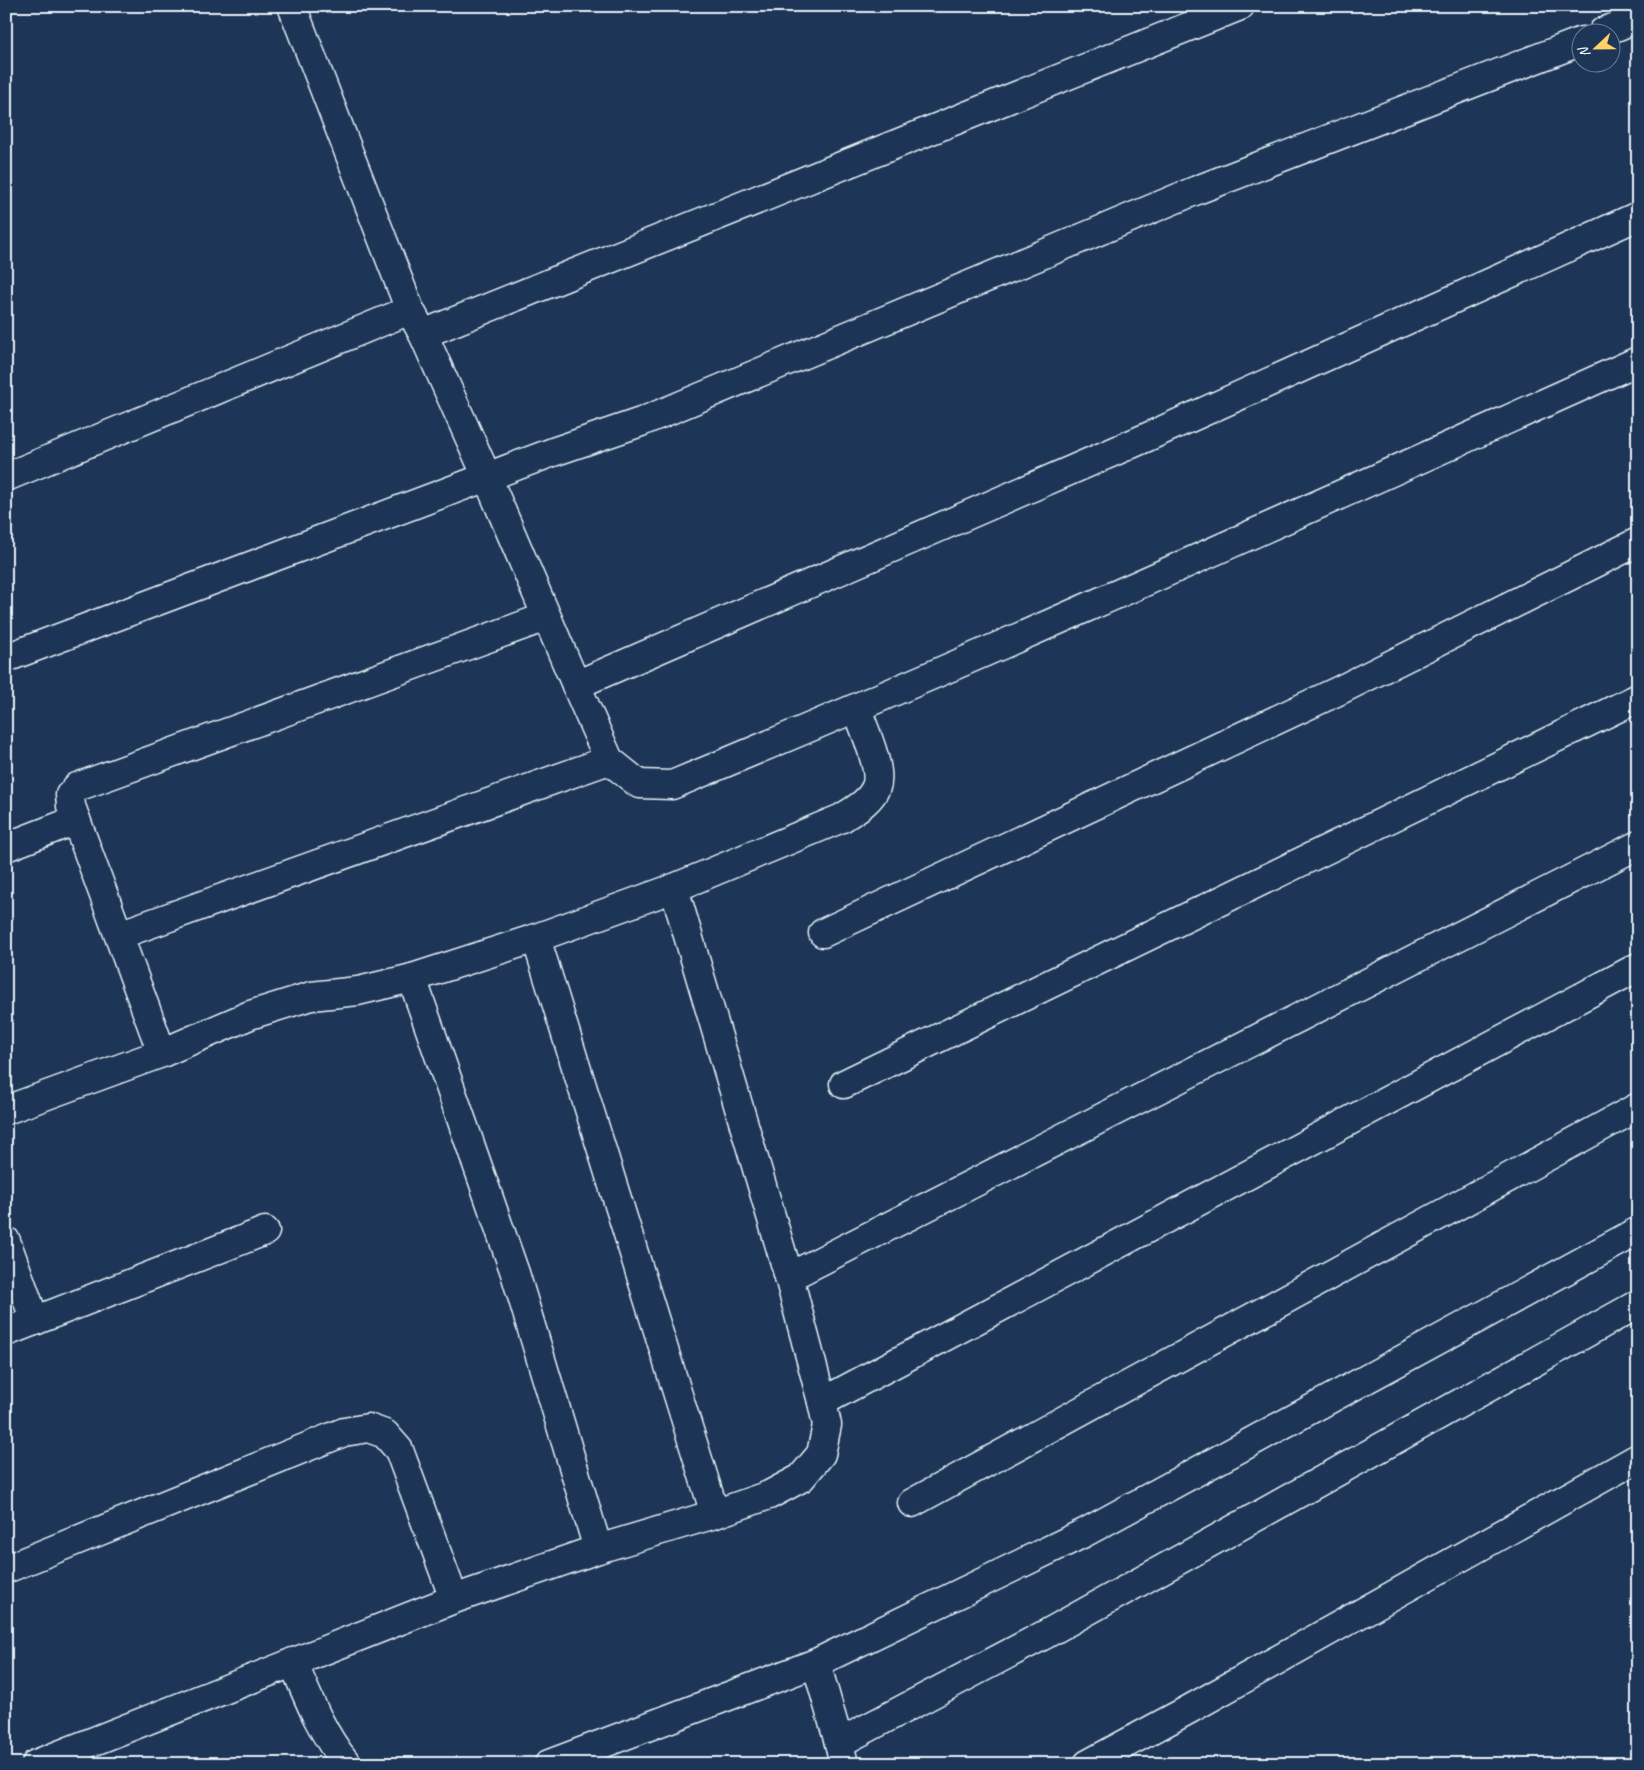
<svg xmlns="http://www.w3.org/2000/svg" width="1644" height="1770" font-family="Caveat,sans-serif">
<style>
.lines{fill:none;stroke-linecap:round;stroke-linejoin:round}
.minor-casing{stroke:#e8f1f8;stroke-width:31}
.minor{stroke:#1d3557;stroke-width:28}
</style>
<rect width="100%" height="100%" fill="#1d3557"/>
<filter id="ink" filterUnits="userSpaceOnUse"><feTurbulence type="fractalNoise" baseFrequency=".02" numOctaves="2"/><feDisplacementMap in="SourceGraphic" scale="10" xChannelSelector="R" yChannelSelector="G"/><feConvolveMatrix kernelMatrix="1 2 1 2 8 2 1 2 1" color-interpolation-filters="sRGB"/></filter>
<g filter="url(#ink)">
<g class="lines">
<g class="minor-casing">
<g id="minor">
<path d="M292 6 410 310 423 334 487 477 576 685 1143 439 1638 216"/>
<path d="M1603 32 1638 18"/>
<path d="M423 334 1240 6"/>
<path d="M6 477 410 310"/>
<path d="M6 658 553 452 641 422 1197 190 1582 41"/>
<path d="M576 685 609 760 639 784 672 785C997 651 1317 505 1638 361"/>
<path d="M6 847 76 820"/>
<path d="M823 933 1338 691 1638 542"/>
<path d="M119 935 609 760"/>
<path d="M536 938 715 1514"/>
<path d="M412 978 515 1273 598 1549"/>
<path d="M162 1053 250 1015 311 996 358 991 412 978 536 938 674 888 842 818C854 810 870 802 876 787 883 769 863 727 857 709"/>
<path d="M844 1084 1638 698"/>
<path d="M6 1110 162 1053 71 806 70 795 77 787 546 617"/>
<path d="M6 1241 35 1321"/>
<path d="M789 1277 1638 845"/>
<path d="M6 1332 265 1231"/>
<path d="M822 1402 1638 967"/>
<path d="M912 1503 1638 1107"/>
<path d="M6 1569 344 1432 368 1428 385 1434 399 1450 454 1599"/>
<path d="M293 1662C308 1698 322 1734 347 1764"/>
<path d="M816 1663 1084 1533 1638 1231"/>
<path d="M839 1743 1046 1634 1638 1304"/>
<path d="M36 1764 454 1599 598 1549 715 1514 769 1495 801 1478 821 1454 827 1425 822 1402 789 1277 674 888"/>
<path d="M549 1764 816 1663 839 1743 844 1764"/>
<path d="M1088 1764 1188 1710 1638 1458"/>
</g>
</g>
<use href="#minor" class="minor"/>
</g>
</g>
<rect width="1644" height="1770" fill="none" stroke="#1d3557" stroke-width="25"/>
<rect x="12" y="12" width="1619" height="1745" fill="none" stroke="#e8f1f8" stroke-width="2" filter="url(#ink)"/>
<g transform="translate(1596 48) rotate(248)"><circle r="24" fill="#1d3557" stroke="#6e8097"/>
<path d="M0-4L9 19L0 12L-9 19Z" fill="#ffd166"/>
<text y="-8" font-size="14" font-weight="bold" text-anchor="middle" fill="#e8f1f8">N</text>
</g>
</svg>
